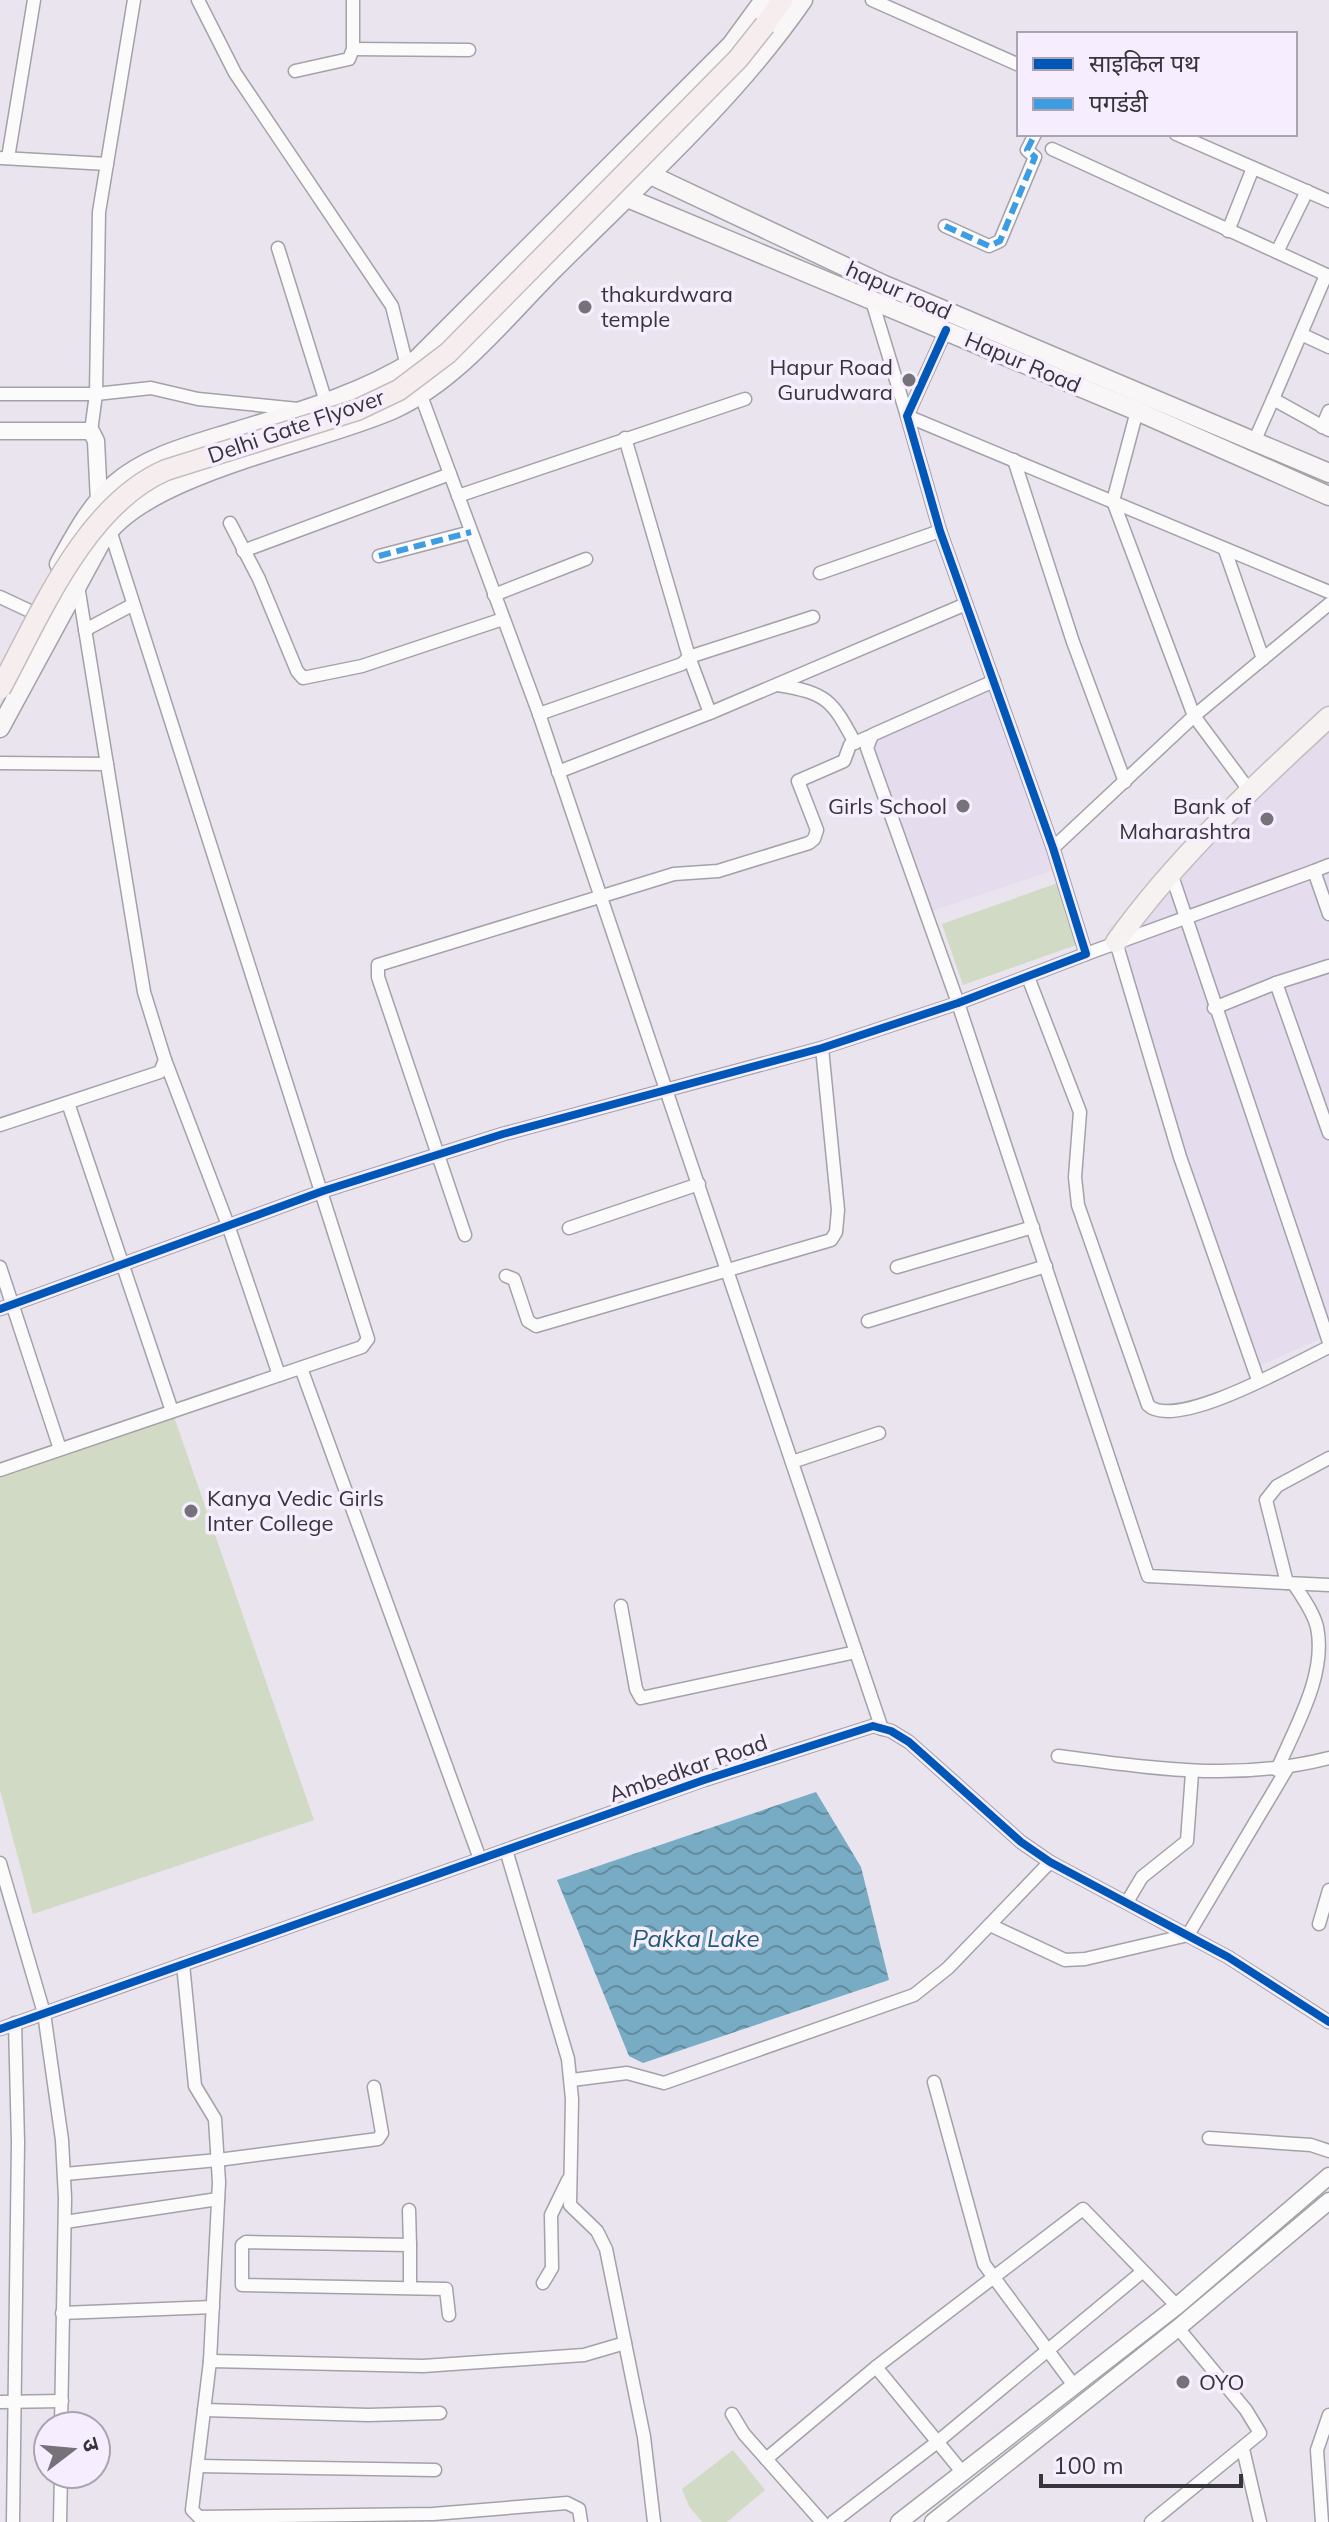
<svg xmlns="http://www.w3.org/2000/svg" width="1329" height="2522" font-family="Mulish,'Noto Sans Devanagari',sans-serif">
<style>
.built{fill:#e5dcee}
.grass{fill:#d1dac4}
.water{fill:url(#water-waves)}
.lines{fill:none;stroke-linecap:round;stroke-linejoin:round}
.minor-casing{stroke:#a4a1a8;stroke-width:15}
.tertiary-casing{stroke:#a4a1a8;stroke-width:19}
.secondary-casing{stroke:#a4a1a8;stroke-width:21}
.primary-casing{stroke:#c6bcc0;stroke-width:23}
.trunk-casing{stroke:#c6bcc0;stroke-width:23}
.minor{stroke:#fcfbfc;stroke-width:12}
.tertiary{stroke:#fcfbfc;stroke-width:16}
.secondary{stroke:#f9f6f7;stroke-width:18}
.primary{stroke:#f7f2f2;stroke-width:20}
.trunk{stroke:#f6eeee;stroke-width:20}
.trunk-bridge-casing{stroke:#c6bcc0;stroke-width:23;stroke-linecap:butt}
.trunk-bridge{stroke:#f6eeee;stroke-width:20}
.quiet{stroke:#3e9de2;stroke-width:6;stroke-dasharray:12 6;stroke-linecap:butt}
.cycleway-casing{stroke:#f6eeff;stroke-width:13}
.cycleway{stroke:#0057b8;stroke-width:8}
.poi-dot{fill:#75727a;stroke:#f6eeff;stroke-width:3}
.labels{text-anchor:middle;stroke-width:7;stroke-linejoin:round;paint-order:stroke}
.street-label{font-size:22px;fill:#37343b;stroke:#f6eeff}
.poi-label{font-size:22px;fill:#37343b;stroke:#f6eeff;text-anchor:start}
.water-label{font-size:24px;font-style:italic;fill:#1f5a71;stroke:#f6eeff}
</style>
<defs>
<pattern id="water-waves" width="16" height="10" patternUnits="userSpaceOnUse" patternTransform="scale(2)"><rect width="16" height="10" fill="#78abc4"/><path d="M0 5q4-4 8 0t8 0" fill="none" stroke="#638ca0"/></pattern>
</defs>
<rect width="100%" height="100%" fill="#e9e4ee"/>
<g class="built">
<path d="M993 690 1055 870 929 912 871 743Z"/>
<path d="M1329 724V1335L1250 1370 1107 930Z"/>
</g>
<g class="grass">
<path d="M1058 883 1079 944 963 985 942 924Z"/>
<path d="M172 1411 314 1820 33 1914 0 1790V1470Z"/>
<path d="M733 2450 765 2490 727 2522H702L689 2506 682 2489Z"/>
</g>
<path class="water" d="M816 1792 861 1867 889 1980 643 2063 629 2056 557 1880Z"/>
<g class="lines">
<g class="minor-casing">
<g id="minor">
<path d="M198 0 235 73 392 306 407 366"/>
<path d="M872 0 1019 65"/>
<path d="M353 49 469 50"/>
<path d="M295 71 349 59 353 49V0"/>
<path d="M1176 134 1329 201"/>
<path d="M1052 149 1329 276"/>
<path d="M2 158 107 164"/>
<path d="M8 158 34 0"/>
<path d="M945 226 989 246 1000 241 1035 157 1027 150 1035 134"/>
<path d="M1228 231 1253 168"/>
<path d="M278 248 326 402"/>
<path d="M1277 252 1307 191"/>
<path d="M1326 275 1273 399 1329 430"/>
<path d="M872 301 907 416 1329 592"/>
<path d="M1303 335 1329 347"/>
<path d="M420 393 539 714 882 1729"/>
<path d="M0 394H96L151 388 198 399 298 409"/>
<path d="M1137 411 1113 501 1194 716 1249 790"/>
<path d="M1322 427 1329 411"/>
<path d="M91 431 96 394 99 212 134 0"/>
<path d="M1254 442 1273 399"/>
<path d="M1014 460 1073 642 1125 782"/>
<path d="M458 496 745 399"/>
<path d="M230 523 259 579 297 671 303 678 362 666 503 619"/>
<path d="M1225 550 1263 659"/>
<path d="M243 551 450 474"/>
<path d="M379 556 471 532"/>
<path d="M820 573 940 531"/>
<path d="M494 595 586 559"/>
<path d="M0 597 32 612"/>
<path d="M85 630 132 605"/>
<path d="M994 681 872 735 867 748 958 1003 1148 1576 1287 1583"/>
<path d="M778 685C827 693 832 700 855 743"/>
<path d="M710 713 689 657 813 617"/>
<path d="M539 714 682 664 689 657 625 438"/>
<path d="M0 763 107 764"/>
<path d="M558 772 710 713 966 604"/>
<path d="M1053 848 1194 716 1329 604"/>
<path d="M1314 871 1329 865"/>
<path d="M1171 873 1329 1342"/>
<path d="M1116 942 1180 1157 1258 1380"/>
<path d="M1086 954 1314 871 1329 914"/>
<path d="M1028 977 1080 1112 1075 1177 1078 1205 1148 1405C1175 1432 1297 1362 1329 1347"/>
<path d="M1276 983 1329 1133"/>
<path d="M1214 1008 1276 983 1329 966"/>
<path d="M165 1060 228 1225 279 1375"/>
<path d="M68 1103 172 1411"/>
<path d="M0 1125 160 1072 165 1060 144 992 78 586"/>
<path d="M569 1228 699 1184"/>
<path d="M465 1235 378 977V965L674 874 718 871 809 843 814 839 817 830 798 781 844 761 850 745 868 737"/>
<path d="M0 1267 60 1449"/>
<path d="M897 1267 1033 1227"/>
<path d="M506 1276 514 1279 528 1321 536 1326 831 1240 836 1232 838 1210 822 1048"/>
<path d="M0 1309 323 1191 503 1134 822 1048 958 1003 1086 954 1053 848 940 531 907 416 946 330"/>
<path d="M868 1321 1046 1266"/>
<path d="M301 1368 480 1859"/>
<path d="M1329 1458 1277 1486 1266 1500 1287 1583 1329 1585"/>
<path d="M792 1462 879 1433"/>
<path d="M0 1470 362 1347 368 1339 109 527"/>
<path d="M621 1606 636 1689 641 1698 856 1652"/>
<path d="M1058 1756C1152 1768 1235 1782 1329 1758"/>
<path d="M1277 1770C1295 1727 1327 1675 1317 1627 1313 1611 1302 1597 1294 1584"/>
<path d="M506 1850 568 2059 572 2099 570 2205 597 2231 606 2249 644 2437 654 2522"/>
<path d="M0 1863 44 2013 62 2140 65 2198 61 2426"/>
<path d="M1127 1902 1142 1877 1187 1841 1192 1773"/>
<path d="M1319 1924 1329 1890"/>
<path d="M990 1925 1065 1960 1085 1959 1188 1935 1288 1767"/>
<path d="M183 1964 195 2086 215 2119 219 2182 210 2361 192 2510 199 2517 433 2514 567 2503 579 2509 581 2522"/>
<path d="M0 2029 704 1780 873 1726 891 1731 909 1742 1021 1842 1050 1862 1228 1957 1329 2022"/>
<path d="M572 2080 627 2073 664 2083 914 1995 948 1968 1050 1862"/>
<path d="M934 2082 984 2264 1075 2387"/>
<path d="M1209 2138 1311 2145 1329 2151"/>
<path d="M65 2174 218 2160 378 2139 382 2133 374 2087"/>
<path d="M409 2210 410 2245"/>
<path d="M65 2222 218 2199"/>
<path d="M543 2283 552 2268 551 2215 568 2180"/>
<path d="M410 2288V2245L246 2242 242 2245V2285L446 2289 449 2315"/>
<path d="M62 2313 213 2307"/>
<path d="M210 2361 423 2366 584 2355 625 2343"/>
<path d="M0 2402 62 2401"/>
<path d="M204 2410 368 2415 440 2413"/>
<path d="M732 2414 744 2434 822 2522"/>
<path d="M1243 2449 1260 2522"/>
<path d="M766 2459 876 2367"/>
<path d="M198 2466 435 2470"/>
<path d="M963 2473 876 2367 1083 2209 1177 2306"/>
<path d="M13 2522 18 2142 15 2023"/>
<path d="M60 2522 61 2474"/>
<path d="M833 2522 936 2443 1142 2272"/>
<path d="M1151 2522 1260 2433 1246 2410 1178 2328"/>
<path d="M1322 2522 1317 2450 1329 2415"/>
</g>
</g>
<g class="tertiary-casing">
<g id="tertiary">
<path d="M0 431H91L96 441 99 501"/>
<path d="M899 2522 1177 2306 1329 2176"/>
<path d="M933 2522 1178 2328 1329 2201"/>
</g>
</g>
<g class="secondary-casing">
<g id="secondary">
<path d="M640 170 882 284 1329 473"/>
<path d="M618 194 1137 411 1329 496"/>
<path d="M59 564C75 535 90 506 115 484 148 455 196 444 237 431 299 412 362 394 417 359L731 45 764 0"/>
<path d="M0 728 101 542C142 473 319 443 394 409 457 380 504 319 553 270 637 186 735 99 803 0"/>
</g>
</g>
<g class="primary-casing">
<path id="primary" d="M1116 942C1176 858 1253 787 1329 717"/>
</g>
<g class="trunk-casing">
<path id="trunk" d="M765 25 782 0"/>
</g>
<use href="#minor" class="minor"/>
<use href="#tertiary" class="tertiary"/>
<use href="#secondary" class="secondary"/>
<use href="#primary" class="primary"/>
<use href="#trunk" class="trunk"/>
<g class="trunk-bridge-casing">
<path id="trunk-bridge" d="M0 689C40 615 85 505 166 470L357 410 399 390 448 353 738 59 765 25"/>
</g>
<use href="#trunk-bridge" class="trunk-bridge"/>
<g class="quiet">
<path d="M945 226 989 246 1000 241 1035 157 1027 150 1035 134"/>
<path d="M379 556 471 532"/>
</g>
<g class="cycleway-casing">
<g id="cycleway">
<path d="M0 1309 323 1191 503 1134 822 1048 958 1003 1086 954 1053 848 940 531 907 416 946 330"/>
<path d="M0 2029 704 1780 873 1726 891 1731 909 1742 1021 1842 1050 1862 1228 1957 1329 2022"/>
</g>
</g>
<use href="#cycleway" class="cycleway"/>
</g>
<g class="poi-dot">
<circle cx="585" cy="307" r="8"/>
<circle cx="909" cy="380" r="8"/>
<circle cx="963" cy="806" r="8"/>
<circle cx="1267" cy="819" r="8"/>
<circle cx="191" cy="1511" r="8"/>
<circle cx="1183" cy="2382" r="8"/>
</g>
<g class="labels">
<g class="street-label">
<text transform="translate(899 290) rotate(24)" y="8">hapur road</text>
<text transform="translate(1023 362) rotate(23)" y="8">Hapur Road</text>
<text transform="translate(296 426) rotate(-19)" y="8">Delhi Gate Flyover</text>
<text transform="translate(688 1768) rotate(-19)" y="8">Ambedkar Road</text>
</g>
<g class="poi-label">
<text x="601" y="302">thakurdwara<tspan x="601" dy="25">temple</tspan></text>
<text x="893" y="375" text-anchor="end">Hapur Road<tspan x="893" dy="25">Gurudwara</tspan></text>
<text x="947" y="814" text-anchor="end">Girls School</text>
<text x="1251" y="814" text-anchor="end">Bank of<tspan x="1251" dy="25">Maharashtra</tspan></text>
<text x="207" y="1506">Kanya Vedic Girls<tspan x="207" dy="25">Inter College</tspan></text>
<text x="1199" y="2390">OYO</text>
</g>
<g class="water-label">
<text x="696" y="1947">Pakka Lake</text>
</g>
</g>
<rect x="1017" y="32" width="280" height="104" fill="#f6eeff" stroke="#aaa4b1" stroke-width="2"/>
<rect x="1033" y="58" width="40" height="12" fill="#0057b8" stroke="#aaa4b1" stroke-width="2"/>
<text x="1089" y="72" font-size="24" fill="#37343b">साइकिल पथ</text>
<rect x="1033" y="98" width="40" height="12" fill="#3e9de2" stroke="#aaa4b1" stroke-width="2"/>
<text x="1089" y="112" font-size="24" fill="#37343b">पगडंडी</text>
<g transform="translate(72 2450) rotate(74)"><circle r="38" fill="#f6eeff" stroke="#aaa4b1" stroke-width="2"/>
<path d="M0-6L14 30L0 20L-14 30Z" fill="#75727a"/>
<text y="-12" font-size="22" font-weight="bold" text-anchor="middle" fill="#37343b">उ</text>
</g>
<path d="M1041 2474v12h200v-12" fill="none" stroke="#37343b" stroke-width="4"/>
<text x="1053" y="2474" font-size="24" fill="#37343b" stroke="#f6eeff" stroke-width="6" paint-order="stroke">100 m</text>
</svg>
